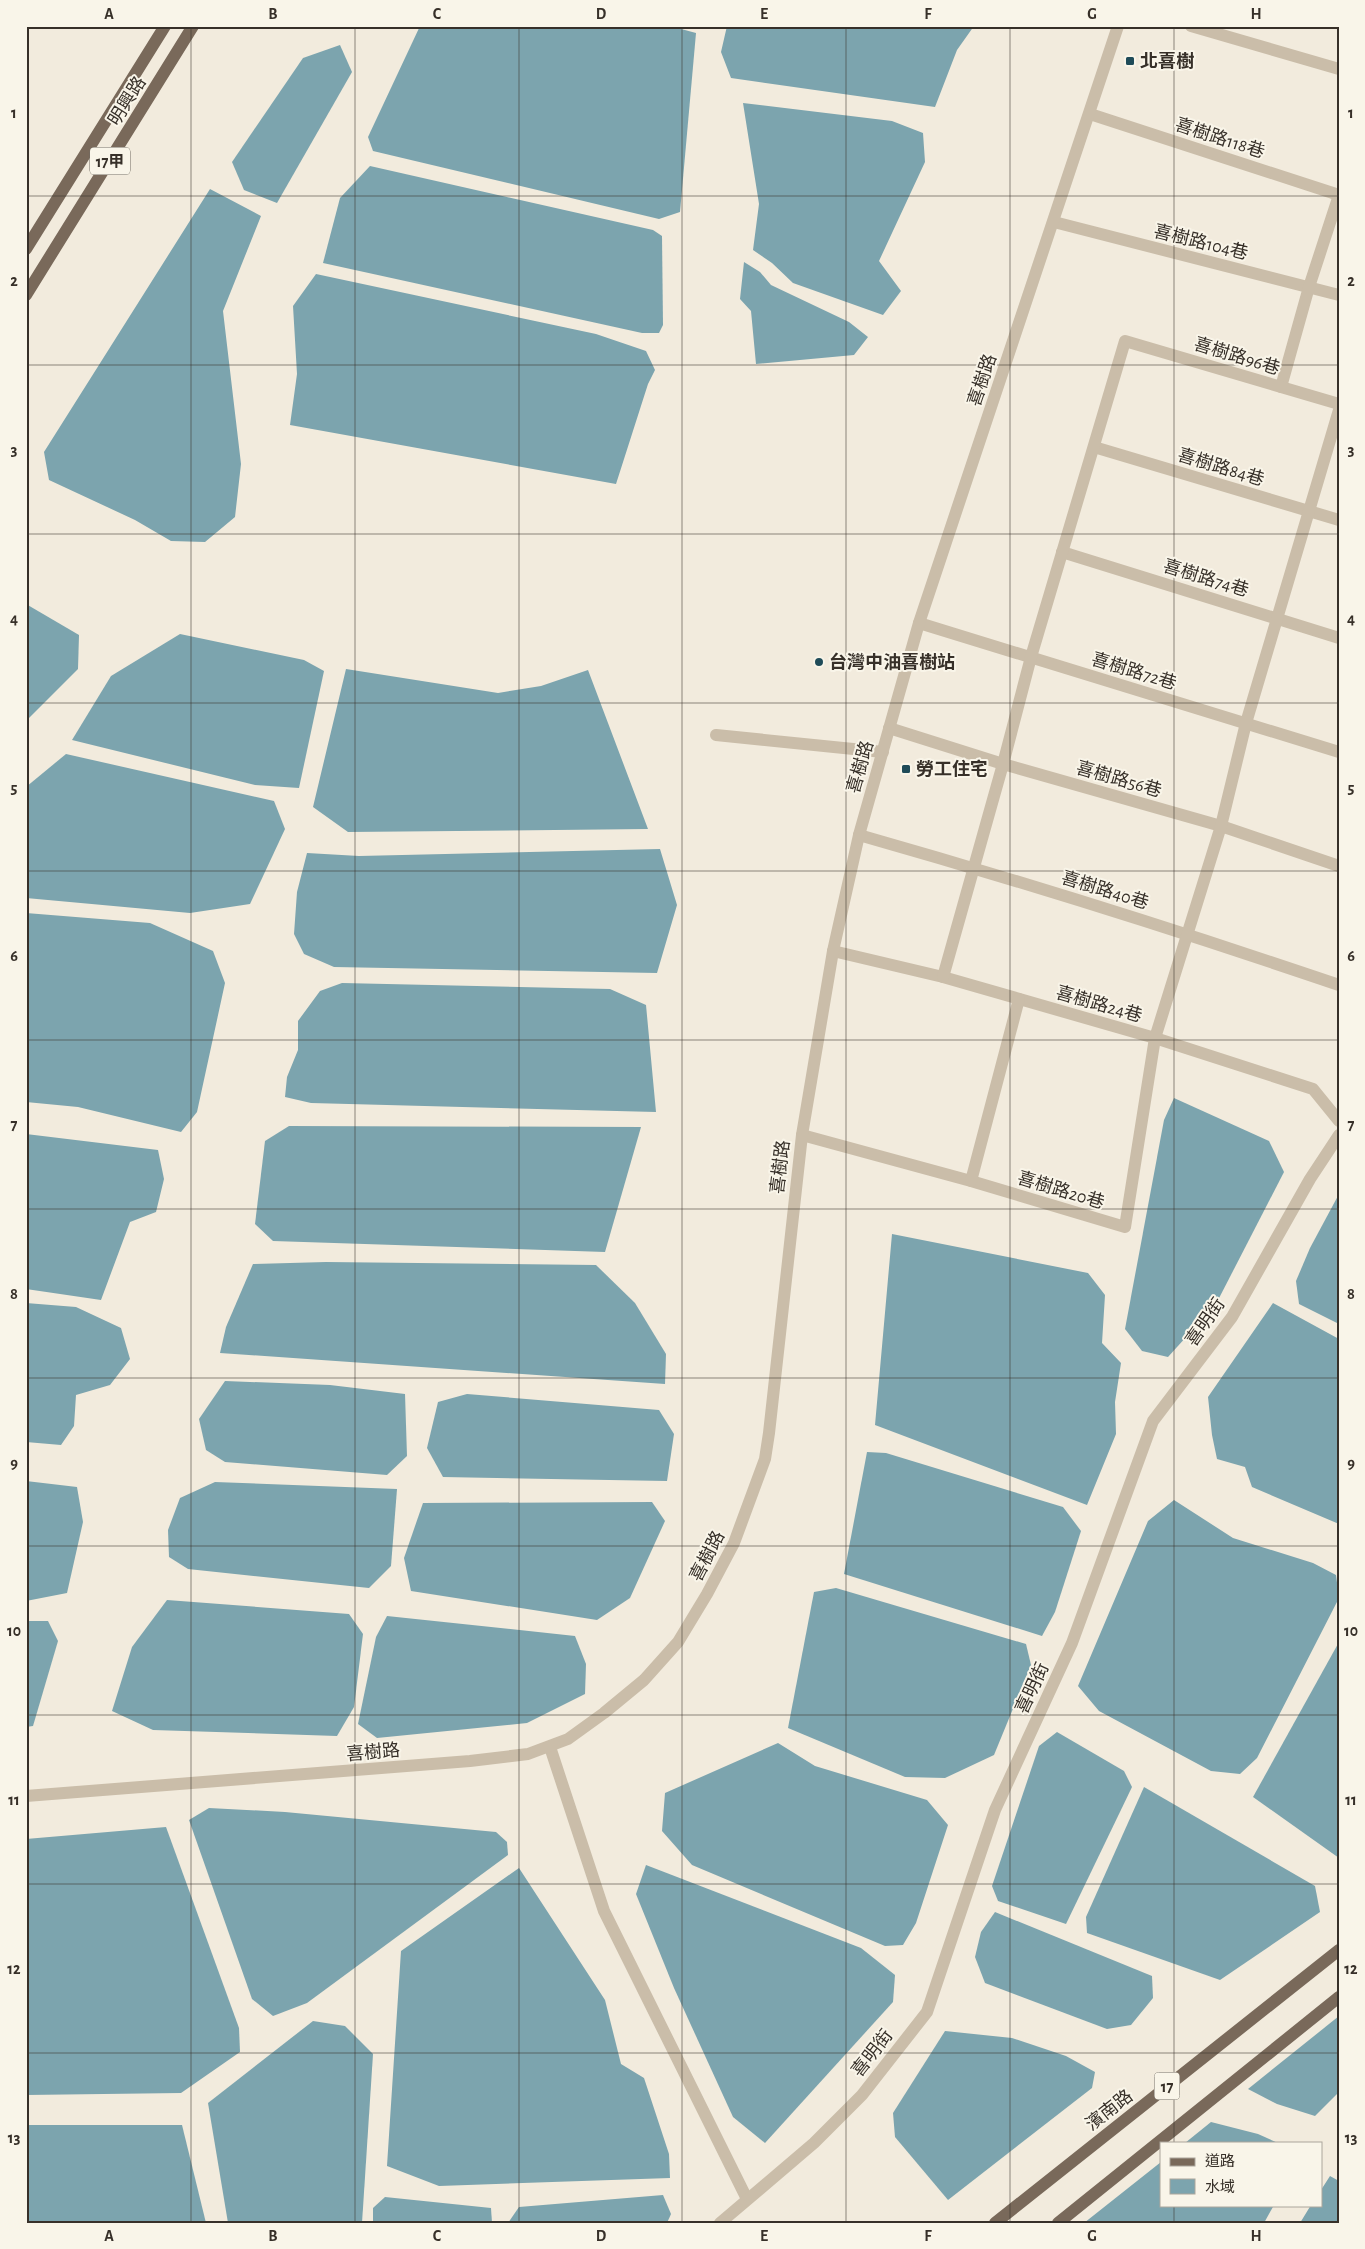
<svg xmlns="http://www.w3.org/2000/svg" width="1365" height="2249" font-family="'Alegreya Sans','Noto Sans TC',sans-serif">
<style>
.water{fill:#7ca4ae}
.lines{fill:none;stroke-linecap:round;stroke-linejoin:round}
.minor{stroke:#cabda9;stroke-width:12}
.major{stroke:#79695a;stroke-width:12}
.grid{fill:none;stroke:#373029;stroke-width:1;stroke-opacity:0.55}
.poi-dot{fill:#1f4b58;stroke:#f9f5e9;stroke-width:2}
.labels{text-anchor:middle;stroke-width:4;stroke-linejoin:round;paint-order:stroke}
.shield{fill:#f9f5e9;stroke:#716b63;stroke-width:1}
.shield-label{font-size:16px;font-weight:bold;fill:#373029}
.poi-label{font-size:18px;font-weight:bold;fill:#373029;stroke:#f9f5e9;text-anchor:start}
.street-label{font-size:18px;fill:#373029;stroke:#f9f5e9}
.neatline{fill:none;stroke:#373029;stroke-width:2}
.grid-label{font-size:16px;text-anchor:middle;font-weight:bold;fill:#373029}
</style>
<rect width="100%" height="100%" fill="#f2ebdd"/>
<g class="water">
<path d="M420 26H670L696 33 680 212 659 219 373 151 368 137Z"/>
<path d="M727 26H974L957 50 935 107 731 78 721 52Z"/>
<path d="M340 45 352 72 277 203 244 190 232 162 303 58Z"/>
<path d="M743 103 892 121 923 133 925 162 879 261 901 291 883 315 793 283 772 263 753 250 759 204Z"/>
<path d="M370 166 653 230 662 236 663 325 659 333H642L323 263 340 198Z"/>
<path d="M210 189 261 216 223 311 241 464 235 517 205 542 171 541 135 520 49 480 44 452Z"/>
<path d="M744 262 760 272 771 285 849 322 868 337 854 355 756 364 751 311 740 299Z"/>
<path d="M316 274 596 334 646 351 655 370 648 384 616 484 290 425 297 374 293 306Z"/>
<path d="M26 604 79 635 78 669 26 721Z"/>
<path d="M180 634 304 660 324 671 299 788 255 785 72 740 111 676Z"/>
<path d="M346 669 498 693 541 686 588 670 648 829 348 832 313 807Z"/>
<path d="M66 754 274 801 285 829 250 904 190 913 26 898V787Z"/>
<path d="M660 849 677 905 657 973 334 967 304 954 294 934 297 892 307 853 359 856Z"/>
<path d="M26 913 150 923 213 951 225 983 197 1112 181 1132 78 1107 26 1102Z"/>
<path d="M342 983 610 989 646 1005 656 1112 311 1103 285 1097 287 1077 298 1050V1021L320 991Z"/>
<path d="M1174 1098 1269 1141 1284 1172 1216 1304 1168 1357 1142 1351 1125 1329 1164 1120Z"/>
<path d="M289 1126 641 1127 605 1252 273 1241 255 1224 265 1141Z"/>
<path d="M26 1134 158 1150 164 1179 156 1212 130 1222 101 1300 26 1289Z"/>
<path d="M1339 1194V1324L1299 1304 1296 1281 1310 1248Z"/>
<path d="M892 1234 1088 1273 1105 1295 1102 1343 1121 1363 1115 1402 1116 1434 1087 1505 875 1425Z"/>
<path d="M326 1262 596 1265 635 1303 666 1354 665 1384 220 1353 226 1327 253 1264Z"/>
<path d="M26 1303 76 1307 121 1328 130 1359 110 1385 76 1395 74 1426 61 1445 26 1442Z"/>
<path d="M1273 1303 1339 1339V1524L1252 1487 1245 1467 1217 1459 1212 1435 1208 1397Z"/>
<path d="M225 1381 330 1385 405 1394 407 1456 387 1475 225 1462 206 1450 199 1419Z"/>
<path d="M467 1394 659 1410 674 1434 667 1481 443 1477 427 1448 438 1402Z"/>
<path d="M867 1452 886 1453 1063 1507 1081 1531 1055 1612 1042 1636 844 1574Z"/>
<path d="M26 1481 77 1487 83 1522 67 1593 26 1601Z"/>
<path d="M215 1482 397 1489 391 1566 369 1588 188 1569 169 1557 168 1530 180 1498Z"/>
<path d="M1174 1500 1233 1538 1313 1563 1336 1575 1339 1598 1257 1758 1240 1774 1211 1771 1099 1711 1078 1686 1148 1521Z"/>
<path d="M652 1502 665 1521 630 1598 597 1620 411 1591 404 1558 423 1503Z"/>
<path d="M836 1588 1026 1644 1031 1665 994 1755 945 1778 905 1777 788 1728 814 1592Z"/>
<path d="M167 1600 349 1614 363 1634 354 1707 337 1736 153 1730 112 1711 132 1647Z"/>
<path d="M387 1616 575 1636 586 1664 585 1694 527 1723 377 1738 358 1724 376 1637Z"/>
<path d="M26 1621H48L58 1641 33 1726 26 1727Z"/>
<path d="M1339 1642V1858L1253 1797Z"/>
<path d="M1057 1732 1124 1771 1132 1787 1066 1924 998 1901 992 1886 1039 1746Z"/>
<path d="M778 1743 815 1766 927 1800 948 1825 916 1923 903 1945 885 1946 692 1865 662 1831 665 1793Z"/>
<path d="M1144 1787 1315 1886 1320 1912 1220 1980 1087 1933 1086 1917Z"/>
<path d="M209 1808 285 1812 496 1832 507 1842 508 1855 307 2003 273 2016 252 1999 189 1820Z"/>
<path d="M166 1827 239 2028 240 2052 181 2093 26 2095V1839Z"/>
<path d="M646 1865 861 1948 895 1975 893 2002 765 2143 733 2117 674 1988 636 1894Z"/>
<path d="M519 1868 605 2000 621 2064 644 2078 669 2154 670 2178 439 2186 387 2166 401 1951Z"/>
<path d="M995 1912 1152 1976 1153 1998 1131 2025 1107 2029 985 1983 975 1957 981 1932Z"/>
<path d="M1339 2016V2092L1315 2116 1277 2104 1248 2089Z"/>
<path d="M313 2021 345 2026 373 2054 362 2223H228L208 2103Z"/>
<path d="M945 2031 1012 2038 1066 2056 1095 2072 1092 2088 948 2200 895 2137 893 2113Z"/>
<path d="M1211 2122 1258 2134 1278 2143H1185Z"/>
<path d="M26 2125H182L206 2223H26Z"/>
<path d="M1161 2162V2205H1274L1264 2223H1084Z"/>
<path d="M1330 2176 1339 2181V2223H1300L1311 2205H1321V2190Z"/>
<path d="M663 2195 671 2214 667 2223H508L519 2207Z"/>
<path d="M385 2197 491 2208 492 2223H373V2208Z"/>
</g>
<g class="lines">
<g class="minor">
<path d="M1191 26 1339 69"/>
<path d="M1090 114 1339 195"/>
<path d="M1054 222 1339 295"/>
<path d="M1281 387 1309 287 1339 195"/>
<path d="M1094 447 1339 520"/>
<path d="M1062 552 1339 638"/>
<path d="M919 623 1339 752"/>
<path d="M889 728 1003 764 1221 826 1339 866"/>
<path d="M716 735 883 752"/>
<path d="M859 835C1021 881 1180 931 1339 985"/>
<path d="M833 951 943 977 1155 1038 1313 1089 1339 1121"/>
<path d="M943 977 1003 764 1031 657 1125 341 1339 404"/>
<path d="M802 1135 971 1181 1125 1227 1155 1038 1221 826 1246 723 1339 410"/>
<path d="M971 1181 1019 999"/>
<path d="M550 1747 604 1911 747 2199"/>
<path d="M26 1796 470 1761 528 1754 568 1739 604 1713 644 1680 678 1642 707 1594 734 1543 765 1459 769 1433 802 1135 833 951 859 835 919 623 1118 26"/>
<path d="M720 2223 814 2143 862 2095 927 2012 995 1810 1072 1643 1153 1421 1232 1317 1310 1179 1339 1135"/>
</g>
<g class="major">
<path d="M26 249 165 26"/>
<path d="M26 295 193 26"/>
<path d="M995 2223 1339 1950"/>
<path d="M1058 2223 1339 1997"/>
</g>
</g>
<path class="grid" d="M191 26V2223M355 26V2223M519 26V2223M682 26V2223M846 26V2223M1010 26V2223M1174 26V2143M26 196H1339M26 365H1339M26 534H1339M26 703H1339M26 871H1339M26 1040H1339M26 1209H1339M26 1378H1339M26 1546H1339M26 1715H1339M26 1884H1339M26 2053H1339M1174 2205V2223"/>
<g class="poi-dot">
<rect x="1125" y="56" width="10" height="10" rx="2.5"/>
<circle cx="819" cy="662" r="5"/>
<rect x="901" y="764" width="10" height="10" rx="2.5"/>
</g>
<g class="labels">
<g class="shield">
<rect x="90" y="147.5" width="40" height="27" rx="4"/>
<rect x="1154.5" y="2072.5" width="25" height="27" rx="4"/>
</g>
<g class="shield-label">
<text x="110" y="167">17甲</text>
<text x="1167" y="2092">17</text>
</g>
<g class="poi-label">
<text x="1140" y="67">北喜樹</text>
<text x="829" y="668">台灣中油喜樹站</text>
<text x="916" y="775">勞工住宅</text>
</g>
<g class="street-label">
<text transform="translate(127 101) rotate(-58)" y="6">明興路</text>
<text transform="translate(1220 138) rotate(18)" y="6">喜樹路118巷</text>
<text transform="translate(1201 242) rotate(14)" y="6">喜樹路104巷</text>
<text transform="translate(1237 356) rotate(17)" y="6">喜樹路96巷</text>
<text transform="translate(982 380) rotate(-71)" y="6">喜樹路</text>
<text transform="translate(1221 467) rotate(17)" y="6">喜樹路84巷</text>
<text transform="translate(1206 578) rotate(17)" y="6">喜樹路74巷</text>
<text transform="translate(1134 671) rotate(17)" y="6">喜樹路72巷</text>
<text transform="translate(860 767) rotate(-74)" y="6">喜樹路</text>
<text transform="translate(1119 779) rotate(16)" y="6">喜樹路56巷</text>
<text transform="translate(1105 890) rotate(17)" y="6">喜樹路40巷</text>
<text transform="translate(1099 1004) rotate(16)" y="6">喜樹路24巷</text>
<text transform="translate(780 1167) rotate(-83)" y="6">喜樹路</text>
<text transform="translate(1061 1190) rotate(17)" y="6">喜樹路20巷</text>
<text transform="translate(1205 1322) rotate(-55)" y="6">喜明街</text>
<text transform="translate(707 1556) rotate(-63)" y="6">喜樹路</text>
<text transform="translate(1032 1688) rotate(-65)" y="6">喜明街</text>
<text transform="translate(373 1752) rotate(-5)" y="6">喜樹路</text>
<text transform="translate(872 2053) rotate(-52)" y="6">喜明街</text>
<text transform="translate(1109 2110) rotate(-38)" y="6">濱南路</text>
</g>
</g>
<rect width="1365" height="2249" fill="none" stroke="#f9f5e9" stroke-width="55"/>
<rect x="1160" y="2142" width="162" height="65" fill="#f9f5e9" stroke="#aba69c"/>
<rect x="1170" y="2158" width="25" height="8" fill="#79695a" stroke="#aba69c"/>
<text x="1205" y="2166" font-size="15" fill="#373029">道路</text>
<rect x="1170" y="2179" width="25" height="15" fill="#7ca4ae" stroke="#aba69c"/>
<text x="1205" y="2192" font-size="15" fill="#373029">水域</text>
<rect x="28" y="28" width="1310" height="2194" class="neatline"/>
<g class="grid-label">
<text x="109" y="19">A</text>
<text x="273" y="19">B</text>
<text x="437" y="19">C</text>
<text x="601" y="19">D</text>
<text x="764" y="19">E</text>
<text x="928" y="19">F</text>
<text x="1092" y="19">G</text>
<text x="1256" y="19">H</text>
<text x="14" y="118">1</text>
<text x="1351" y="118">1</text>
<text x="14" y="286">2</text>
<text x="1351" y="286">2</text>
<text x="14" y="455">3</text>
<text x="1351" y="455">3</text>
<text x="14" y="624">4</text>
<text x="1351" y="624">4</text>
<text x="14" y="793">5</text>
<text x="1351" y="793">5</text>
<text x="14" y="961">6</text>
<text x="1351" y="961">6</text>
<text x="14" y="1130">7</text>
<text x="1351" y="1130">7</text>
<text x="14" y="1299">8</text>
<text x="1351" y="1299">8</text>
<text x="14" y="1468">9</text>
<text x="1351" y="1468">9</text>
<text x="14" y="1636">10</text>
<text x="1351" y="1636">10</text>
<text x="14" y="1805">11</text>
<text x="1351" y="1805">11</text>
<text x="14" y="1974">12</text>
<text x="1351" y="1974">12</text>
<text x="14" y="2143">13</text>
<text x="1351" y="2143">13</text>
<text x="109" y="2241">A</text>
<text x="273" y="2241">B</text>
<text x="437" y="2241">C</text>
<text x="601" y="2241">D</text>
<text x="764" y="2241">E</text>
<text x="928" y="2241">F</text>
<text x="1092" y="2241">G</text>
<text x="1256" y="2241">H</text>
</g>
</svg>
